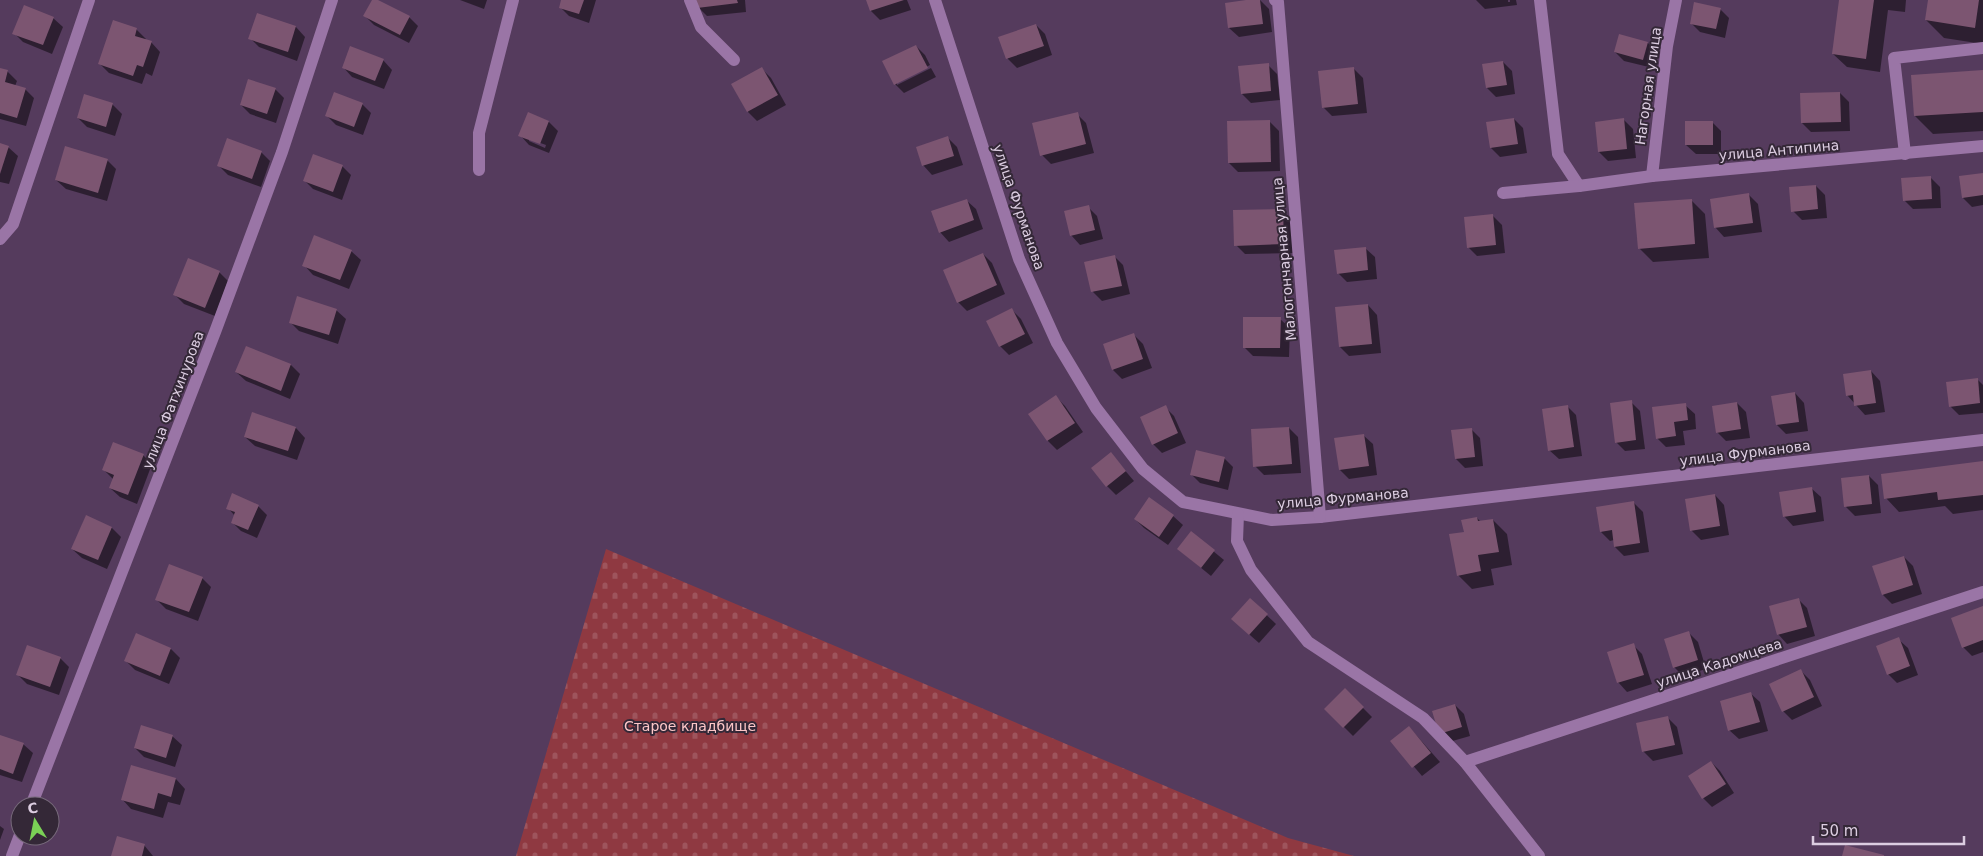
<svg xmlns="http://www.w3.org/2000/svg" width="1983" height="856" font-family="'DejaVu Sans',sans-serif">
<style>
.cemetery{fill:url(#cemetery-stones)}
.shadow{fill:#0007;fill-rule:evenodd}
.building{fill:#7c5571}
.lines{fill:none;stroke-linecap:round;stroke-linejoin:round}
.minor{stroke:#9a75a6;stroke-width:12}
.labels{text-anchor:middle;stroke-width:4;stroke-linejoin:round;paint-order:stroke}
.street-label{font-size:14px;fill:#dccde1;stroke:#342837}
.park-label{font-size:14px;fill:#fdc6c7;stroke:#342837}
</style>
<defs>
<pattern id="cemetery-stones" width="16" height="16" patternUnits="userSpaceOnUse" patternTransform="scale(1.25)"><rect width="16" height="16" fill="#8f3941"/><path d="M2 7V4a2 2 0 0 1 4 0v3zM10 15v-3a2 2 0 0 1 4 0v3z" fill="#9e545c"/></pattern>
</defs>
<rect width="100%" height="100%" fill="#553b5d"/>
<path class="cemetery" d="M606 549 1288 838 1354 856H516Z"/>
<g class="shadow">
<path d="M373 0 409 17 418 26 409 43 374 25 365 16Z"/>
<path d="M460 0H487L484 9Z"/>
<path d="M562 0H596L589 23 569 16 560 7Z"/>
<path d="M697 0H745L746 12 707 16 698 7Z"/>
<path d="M867 0H907L911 10 880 20 871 11Z"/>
<path d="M1255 0H1260L1269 9 1272 32 1239 37 1229 28Z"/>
<path d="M1476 0H1508V2H1510V0H1516L1517 5 1485 9Z"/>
<path d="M1840 0H1906L1905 12 1888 10 1880 72 1847 67 1833 54Z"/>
<path d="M1929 0H1983V44L1944 38 1926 20Z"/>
<path d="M1720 9 1729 18 1725 38 1700 32 1691 23Z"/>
<path d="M258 15 296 27 305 37 297 61 259 47 250 38Z"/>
<path d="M53 18 63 27 52 54 23 42 14 33Z"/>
<path d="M1036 25 1045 34 1052 55 1017 68 1008 59 1000 37Z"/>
<path d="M136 29 146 39 145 40 151 42 160 52 152 76 146 73 142 84 109 73 100 64Z"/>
<path d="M1620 36 1648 43 1657 52 1653 68 1624 61 1615 52Z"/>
<path d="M916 46 925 55 930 65 897 82V85L931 68 936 77 904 93 895 84Z"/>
<path d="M383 60 392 70 384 89 352 77 343 67Z"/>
<path d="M1503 62 1512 71 1515 94 1496 97 1487 88Z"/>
<path d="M1268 65 1277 74 1280 100 1251 103 1242 94Z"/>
<path d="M0 69 7 71 17 81 15 86 25 89 34 98 26 126 0 119Z"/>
<path d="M762 69 771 78 786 105 757 121 748 112Z"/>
<path d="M1354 69 1363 78 1367 113 1332 116 1323 107Z"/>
<path d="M1983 71V131L1933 134 1915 116Z"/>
<path d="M275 89 284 98 276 123 250 114 241 105Z"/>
<path d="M1840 93 1849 102 1850 131 1811 132 1802 123Z"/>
<path d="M112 104 122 114 115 136 87 127 78 118Z"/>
<path d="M362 104 371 113 363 135 336 125 327 116Z"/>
<path d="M529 114 549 122 558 131 549 153 529 145 520 135ZM529 139 546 145 545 148 529 141Z"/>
<path d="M1077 114 1086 123 1094 153 1051 164 1042 155Z"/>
<path d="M1514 119 1523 128 1527 153 1500 157 1491 148Z"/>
<path d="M1624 120 1633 129 1636 158 1608 161 1599 152Z"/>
<path d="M1270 122 1279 131 1280 171 1238 172 1229 163Z"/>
<path d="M1712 122 1721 131V154H1696L1686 145Z"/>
<path d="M948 138 957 147 963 165 932 175 923 165Z"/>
<path d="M0 144 8 147 18 156 9 184 0 182Z"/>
<path d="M261 152 270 161 261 187 228 175 219 166Z"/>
<path d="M107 160 116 169 107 201 66 189 56 180Z"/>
<path d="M342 166 351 175 342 200 313 189 304 180Z"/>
<path d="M1983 174V205L1972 207 1963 198Z"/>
<path d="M1930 177 1940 187 1941 208 1913 209 1904 200Z"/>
<path d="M1816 186 1825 195 1827 218 1802 220 1793 211Z"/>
<path d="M1749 195 1758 204 1762 232 1724 237 1715 227Z"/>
<path d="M966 200 976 209 983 229 949 242 940 232Z"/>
<path d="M1691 200 1705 214 1709 258 1653 262 1639 248Z"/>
<path d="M1088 207 1097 216 1103 239 1080 245 1071 235Z"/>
<path d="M1282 210 1291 219 1293 253 1245 254 1236 245Z"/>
<path d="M1493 216 1502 225 1505 253 1477 256 1468 247Z"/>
<path d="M1365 248 1375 257 1377 279 1347 282 1338 273Z"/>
<path d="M351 251 361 260 349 289 313 275 304 265Z"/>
<path d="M983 254 992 263 1005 294 967 311 958 302Z"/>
<path d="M1114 256 1123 265 1130 294 1102 301 1093 292Z"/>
<path d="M219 272 228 281 215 316 184 304 175 295Z"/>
<path d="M1368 305 1377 315 1381 353 1349 356 1340 347Z"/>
<path d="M336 310 346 319 338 344 299 331 290 322Z"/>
<path d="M1012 310 1021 319 1033 343 1009 355 1000 346Z"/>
<path d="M1280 319 1290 328 1289 357 1253 356 1244 347Z"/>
<path d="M1134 335 1143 344 1152 368 1122 379 1113 370Z"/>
<path d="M246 348 291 365 300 374 290 399 246 381 236 372Z"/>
<path d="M1871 371 1880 381 1885 412 1865 415 1847 395Z"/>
<path d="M1977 379 1983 385V413L1959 415 1950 406Z"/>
<path d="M1795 393 1804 403 1808 431 1786 434 1777 425Z"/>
<path d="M1056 397 1065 406 1083 432 1057 450 1048 441 1030 414Z"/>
<path d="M1631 402 1640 411 1645 449 1625 451 1616 442Z"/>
<path d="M1737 403 1746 412 1750 438 1726 441 1717 432Z"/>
<path d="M1685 405 1695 414 1696 429 1683 431 1685 445 1666 447 1657 438Z"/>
<path d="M1567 406 1576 415 1582 456 1559 459 1549 450Z"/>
<path d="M1165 407 1174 416 1186 443 1162 453 1153 444Z"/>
<path d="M296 428 305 438 297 460 255 446 245 437Z"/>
<path d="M1289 428 1298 437 1301 473 1264 475 1255 466Z"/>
<path d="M1471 429 1480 438 1483 466 1465 468 1456 459Z"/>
<path d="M1363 435 1373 444 1377 475 1349 479 1340 470Z"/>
<path d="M1111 454 1134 481 1116 495 1107 486Z"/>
<path d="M143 455 152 464 137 504 120 497 110 488 114 480 104 470Z"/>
<path d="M1224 458 1233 467 1228 490 1200 483 1191 474Z"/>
<path d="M1983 462V510L1953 514 1945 506 1899 512 1886 498Z"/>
<path d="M1869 476 1878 485 1881 513 1855 516 1846 507Z"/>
<path d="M1811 488 1821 497 1824 521 1793 526 1784 516Z"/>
<path d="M1715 495 1724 505 1729 535 1701 540 1691 530Z"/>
<path d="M1150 499 1173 516 1183 525 1168 545 1144 528 1135 519Z"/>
<path d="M1634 503 1643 512 1649 552 1624 556 1615 547 1614 540 1610 541 1601 532Z"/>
<path d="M258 506 267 515 257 538 241 531 232 522 235 516 228 508Z"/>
<path d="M86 516 112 528 121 537 107 569 82 558 72 549Z"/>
<path d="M1477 518 1481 522 1493 520 1507 534 1512 565 1491 569 1494 585 1472 589 1458 575 1465 533Z"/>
<path d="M1191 533 1224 560 1211 576 1178 549Z"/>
<path d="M1904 557 1913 566 1922 594 1892 604 1883 595Z"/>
<path d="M202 578 211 587 198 621 166 609 157 600Z"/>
<path d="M1798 599 1807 608 1815 636 1787 644 1778 634Z"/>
<path d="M1251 600 1276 624 1259 643 1242 628Z"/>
<path d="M1983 607V652L1972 656 1963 647Z"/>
<path d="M1689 633 1698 642 1706 669 1683 676 1674 667Z"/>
<path d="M1898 639 1908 648 1918 675 1897 683 1888 674Z"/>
<path d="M1633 645 1642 654 1652 684 1627 692 1618 682Z"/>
<path d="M171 649 180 658 169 684 135 670 126 661Z"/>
<path d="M60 658 69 667 59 695 27 684 18 675Z"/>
<path d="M1801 671 1810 680 1822 706 1792 720 1783 711Z"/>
<path d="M1345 690 1372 717 1353 736 1326 709Z"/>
<path d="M1750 693 1760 702 1768 731 1739 739 1729 730Z"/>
<path d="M1455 705 1464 714 1470 736 1449 742 1440 733Z"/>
<path d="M1668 718 1677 727 1683 754 1653 761 1643 751Z"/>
<path d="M1409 727 1440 762 1422 776 1392 741Z"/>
<path d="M0 736 23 744 33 753 22 782 0 775Z"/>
<path d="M172 736 182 745 175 767 144 757 135 748Z"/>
<path d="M1711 762 1720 771 1734 793 1712 807 1703 798Z"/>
<path d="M176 779 185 789 180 805 168 802 163 818 131 809 122 799Z"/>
<path d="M0 826 4 829 0 840Z"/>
<path d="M144 845 153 856H113Z"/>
</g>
<g class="building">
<path d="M372 0H378L410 16 400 35 363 16Z"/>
<path d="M561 0H584L579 14 559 8Z"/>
<path d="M696 0H737L738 3 697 8Z"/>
<path d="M866 0H904L870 11Z"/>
<path d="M1246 0H1260L1263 24 1228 28 1225 3Z"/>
<path d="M1839 0H1874L1866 59 1832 54Z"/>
<path d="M1928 0H1979L1975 28 1925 20Z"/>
<path d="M1694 2 1721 8 1716 29 1690 24Z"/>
<path d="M24 5 54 17 43 45 12 34Z"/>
<path d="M257 13 296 26 288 52 248 39Z"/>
<path d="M113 20 137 28 135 36 152 41 143 67 137 65 133 76 98 64Z"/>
<path d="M1036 24 1044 46 1006 59 998 37Z"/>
<path d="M1619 34 1648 42 1643 60 1614 52Z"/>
<path d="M916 45 928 68 894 85 882 61Z"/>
<path d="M350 46 384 59 375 81 342 68Z"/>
<path d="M1503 61 1507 85 1486 88 1482 64Z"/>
<path d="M1269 63 1271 91 1241 94 1238 66Z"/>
<path d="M762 67 778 95 747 112 731 84Z"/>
<path d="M1354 67 1358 104 1322 108 1318 71Z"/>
<path d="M0 68 8 70 5 82 26 88 17 118 0 113Z"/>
<path d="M1983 70V112L1914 116 1911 75Z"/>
<path d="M248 79 276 88 267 114 240 105Z"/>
<path d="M334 92 363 103 354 127 325 116Z"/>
<path d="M1840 92 1841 122 1801 123 1800 93Z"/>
<path d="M84 94 113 103 106 127 77 118Z"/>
<path d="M528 112 549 121 540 144 518 136Z"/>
<path d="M1078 112 1086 144 1040 156 1032 123Z"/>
<path d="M1514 118 1518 144 1490 148 1486 122Z"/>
<path d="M1624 118 1627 149 1598 152 1595 122Z"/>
<path d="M1270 120 1271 162 1228 163 1227 121Z"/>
<rect x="1685" y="121" width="28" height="24"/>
<path d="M948 136 954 156 922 166 916 147Z"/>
<path d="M227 138 262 151 252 179 217 166Z"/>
<path d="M0 143 9 146 0 174Z"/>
<path d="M65 146 108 159 98 193 55 180Z"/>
<path d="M313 154 343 165 333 192 303 181Z"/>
<path d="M1983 173V195L1962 198 1959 176Z"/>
<path d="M1931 176 1932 199 1903 201 1901 178Z"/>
<path d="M1816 185 1818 209 1791 212 1789 187Z"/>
<path d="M1749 193 1753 223 1714 228 1710 199Z"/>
<path d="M967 199 974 220 939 233 931 211Z"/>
<path d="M1692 199 1695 244 1638 249 1634 203Z"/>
<path d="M1089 205 1095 230 1070 236 1064 211Z"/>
<path d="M1283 209 1284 244 1234 246 1233 210Z"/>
<path d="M1493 214 1496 245 1467 248 1464 217Z"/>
<path d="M314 235 352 250 340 280 302 266Z"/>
<path d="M1366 247 1368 270 1337 274 1334 250Z"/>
<path d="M983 253 997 285 957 303 943 270Z"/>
<path d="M1115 255 1122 286 1091 292 1084 262Z"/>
<path d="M188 258 220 271 205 308 173 295Z"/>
<path d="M297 296 337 309 329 335 289 323Z"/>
<path d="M1368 304 1372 344 1339 347 1335 307Z"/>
<path d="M1012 308 1025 334 999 347 986 321Z"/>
<path d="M1243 317H1281L1280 348H1243Z"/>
<path d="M1134 333 1143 359 1112 370 1103 344Z"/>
<path d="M246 346 291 364 281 391 235 372Z"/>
<path d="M1871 370 1876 403 1854 406 1853 395 1846 396 1843 374Z"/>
<path d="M1978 378 1980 403 1949 407 1946 382Z"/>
<path d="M1795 392 1799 422 1776 425 1771 396Z"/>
<path d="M1056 395 1075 423 1047 441 1028 414Z"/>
<path d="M1632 400 1636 440 1615 443 1610 403Z"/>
<path d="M1737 402 1741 429 1716 433 1712 406Z"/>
<path d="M1686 403 1688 420 1674 422 1676 436 1656 439 1652 407Z"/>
<path d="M1166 405 1178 433 1152 445 1140 417Z"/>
<path d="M1568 405 1574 447 1548 451 1542 409Z"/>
<path d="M252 412 296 427 288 451 244 437Z"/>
<path d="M1289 427 1292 464 1253 467 1251 429Z"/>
<path d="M1472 428 1475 457 1455 459 1451 430Z"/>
<path d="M1364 434 1369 466 1339 470 1334 438Z"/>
<path d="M113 442 144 454 128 495 109 488 114 475 102 470Z"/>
<path d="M1196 450 1225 457 1219 482 1190 475Z"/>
<path d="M1111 452 1126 471 1106 487 1091 468Z"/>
<path d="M1983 461V495L1938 500 1937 492 1884 499 1881 474Z"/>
<path d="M1869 475 1872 504 1844 507 1841 478Z"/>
<path d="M1812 487 1816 512 1783 517 1779 492Z"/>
<path d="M232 493 259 505 248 530 231 523 235 512 226 509Z"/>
<path d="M1715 494 1720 526 1690 531 1685 499Z"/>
<path d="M1149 497 1174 515 1159 537 1134 519Z"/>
<path d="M1634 501 1640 543 1614 547 1612 530 1600 532 1596 507Z"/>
<path d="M86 515 112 527 98 560 71 549Z"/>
<path d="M1477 517 1478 521 1493 519 1499 552 1478 555 1481 571 1457 576 1449 534 1464 532 1461 520Z"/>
<path d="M1191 531 1215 550 1201 568 1177 549Z"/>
<path d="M1904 556 1913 585 1882 595 1872 566Z"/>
<path d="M169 564 203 577 189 612 155 600Z"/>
<path d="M1250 598 1268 614 1249 635 1231 619Z"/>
<path d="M1799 598 1807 627 1777 635 1769 606Z"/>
<path d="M1983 606V640L1962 648 1951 618Z"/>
<path d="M1689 631 1698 660 1673 668 1664 639Z"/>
<path d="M136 633 171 648 160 676 124 661Z"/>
<path d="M1899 637 1910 666 1887 675 1876 646Z"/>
<path d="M1634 643 1644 675 1617 683 1607 652Z"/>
<path d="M27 645 61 657 50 687 16 675Z"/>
<path d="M1801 669 1814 697 1782 712 1769 684Z"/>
<path d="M1345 688 1364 707 1343 728 1324 709Z"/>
<path d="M1751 692 1760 722 1728 731 1720 701Z"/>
<path d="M1455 704 1462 727 1439 734 1432 711Z"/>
<path d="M1668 716 1675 745 1642 752 1636 723Z"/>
<path d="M141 725 173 735 166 758 134 748Z"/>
<path d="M1409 726 1431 753 1412 768 1390 741Z"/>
<path d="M0 735 24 743 13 774 0 769Z"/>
<path d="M1711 761 1726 784 1702 799 1688 776Z"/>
<path d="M131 765 176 778 171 797 158 793 154 809 121 800Z"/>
<path d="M117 836 145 844 142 856H111Z"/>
<path d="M1845 845 1884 855V856H1842Z"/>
</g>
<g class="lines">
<g class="minor">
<path d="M690 0 701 27 734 60"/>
<path d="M935 0 1019 259 1057 343 1096 408 1143 469 1183 502 1272 520 1320 517 1983 440"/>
<path d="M1275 0 1278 2 1320 517"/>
<path d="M1540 0 1558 154 1579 186"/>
<path d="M1905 154 1894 58 1983 48"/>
<path d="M479 170V133L513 0"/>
<path d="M1652 176 1667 46 1676 0"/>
<path d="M1503 193 1579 186 1652 176 1983 146"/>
<path d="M0 239 13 224 89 0"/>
<path d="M1238 514 1237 541 1251 570 1308 642 1423 718 1465 762 1539 856"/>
<path d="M1465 762 1983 592"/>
<path d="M31 806 215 332 282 152 332 0"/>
<path d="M12 856 20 835"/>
</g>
</g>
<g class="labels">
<g class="street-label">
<text transform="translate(1648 86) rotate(-82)" y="5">Нагорная улица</text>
<text transform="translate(1779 150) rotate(-5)" y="5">улица Антипина</text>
<text transform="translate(1019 207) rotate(71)" y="5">улица Фурманова</text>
<text transform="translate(1284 259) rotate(-95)" y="5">Малогончарная улица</text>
<text transform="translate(173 400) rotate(-69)" y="5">улица Фатхинурова</text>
<text transform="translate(1745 453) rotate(-7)" y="5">улица Фурманова</text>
<text transform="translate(1343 498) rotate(-5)" y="5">улица Фурманова</text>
<text transform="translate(1719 663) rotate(-18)" y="5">улица Кадомцева</text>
</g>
<g class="park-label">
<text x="690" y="731">Старое кладбище</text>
</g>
</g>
<g transform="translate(35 821) rotate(350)"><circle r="24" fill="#342837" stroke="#776a7b"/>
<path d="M0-4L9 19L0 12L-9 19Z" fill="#7ad156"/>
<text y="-8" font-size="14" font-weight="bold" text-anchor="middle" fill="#dccde1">С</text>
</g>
<path d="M1813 836v8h151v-8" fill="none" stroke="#dccde1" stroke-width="2.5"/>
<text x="1820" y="836" font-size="15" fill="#dccde1" stroke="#342837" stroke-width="4" paint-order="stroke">50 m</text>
</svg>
